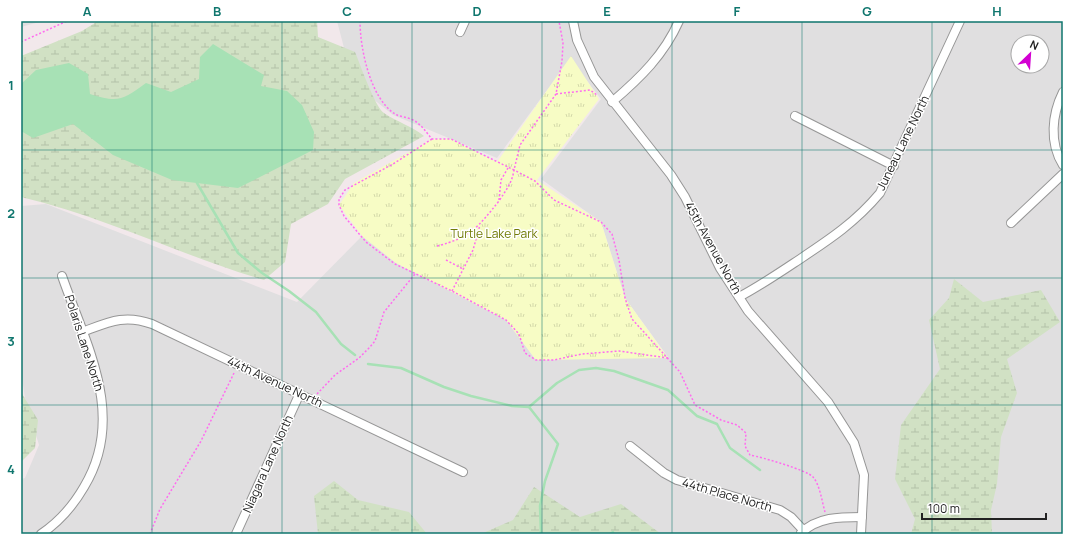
<svg xmlns="http://www.w3.org/2000/svg" width="1084" height="555" font-family="Manrope,sans-serif">
<style>
.residential{fill:#e0dfe0;fill-rule:evenodd}
.wetland{fill:url(#wetland-marsh)}
.park{fill:url(#park-tufts)}
.water{fill:#a7e1b5}
.lines{fill:none;stroke-linecap:round;stroke-linejoin:round}
.stream{stroke:#a7e1b5;stroke-width:2.5}
.street-casing{stroke:#969696;stroke-width:10}
.path{stroke:#ff6cef;stroke-width:1.5;stroke-dasharray:2 2;stroke-linecap:butt}
.street{stroke:#fff;stroke-width:8}
.grid{fill:none;stroke:#0f766e;stroke-width:1;stroke-opacity:0.55}
.labels{text-anchor:middle;stroke-width:3;stroke-linejoin:round;paint-order:stroke}
.street-label{font-size:12px;fill:#222;stroke:#fff}
.park-label{font-size:12px;fill:#727c08;stroke:#fff}
.neatline{fill:none;stroke:#0f766e;stroke-width:1.5}
.grid-label{font-size:13px;text-anchor:middle;font-weight:bold;fill:#0f766e}
</style>
<defs>
<pattern id="wetland-marsh" width="20" height="14" patternUnits="userSpaceOnUse"><rect width="20" height="14" fill="#d1e1c4"/><path d="M1 5h8M5 5V1M11 12h8M15 12V8" fill="none" stroke="#b3c1a8"/></pattern>
<pattern id="park-tufts" width="24" height="20" patternUnits="userSpaceOnUse"><rect width="24" height="20" fill="#f7fcc5"/><path d="M3 7l-1-3M5 7V3M7 7l1-3M15 17l-1-3M17 17v-4M19 17l1-3" fill="none" stroke="#d3d8a9"/></pattern>
</defs>
<rect width="100%" height="100%" fill="#f2e8eb"/>
<g class="residential">
<path d="M21 21H43L21 27Z"/>
<path d="M337 21H1063V534H21V479L25 478 39 445 25 398 21 371V206L46 204 297 302 362 236 396 263 506 320 536 360 668 357 625 298 601 222 541 179 601 99 570 59 497 158 393 115 367 94 349 67ZM1018 42H1042V66H1018Z"/>
</g>
<g class="wetland">
<path d="M98 21H317L318 37 355 52C360 64 375 107 384 113 397 122 412 126 424 136L345 179 328 204 291 224 285 262 264 280C182 256 106 217 21 197V56L82 31Z"/>
<path d="M954 279 983 302 1041 290 1060 322 1007 359 1017 393 1001 437 997 484 991 510 992 534H911L915 519 895 479 901 425 940 369 929 320 949 298Z"/>
<path d="M21 392 38 420 35 448 21 462Z"/>
<path d="M334 481 358 500 409 512 427 534H431H318L314 496Z"/>
<path d="M534 487 580 517 621 504 661 534H481L513 520Z"/>
</g>
<path class="park" d="M571 56 599 99 537 180 601 222 625 298 668 358 536 360 506 320 396 263 362 236 339 205 354 183 432 139H451L497 162Z"/>
<path class="water" d="M213 44 264 75 261 86 287 91 302 105 314 132 313 150 238 188 172 180 113 155 73 124 33 138 21 131V84L36 70 69 63 88 74 90 94C118 103 123 100 146 83L171 92 199 79 200 57Z"/>
<g class="lines">
<g class="stream">
<path d="M197 183 238 253 262 273 289 291 316 312 341 344 355 355"/>
<path d="M368 364 401 368 444 387 471 396 512 406 529 407 557 383 579 370 596 368 614 371 668 390 697 416 717 424 730 448 760 470"/>
<path d="M529 407 558 444 545 481 540 506 541 534"/>
<path d="M610 534 613 532"/>
</g>
<g class="street-casing">
<g id="street">
<path d="M573 21 577 40 594 77 671 175 685 197 720 268 748 311 828 402 854 443 864 475 861 534"/>
<path d="M460 32 465 21"/>
<path d="M1063 92C1052 114 1049 143 1063 165"/>
<path d="M612 102C640 78 664 55 679 21"/>
<path d="M795 116 894 166"/>
<path d="M1011 223 1063 174"/>
<path d="M739 297C758 287 776 275 794 263 827 241 854 224 880 193L960 21"/>
<path d="M82 332C109 322 124 314 152 324L463 472"/>
<path d="M630 446 664 473 677 480 780 510 791 517 804 531"/>
<path d="M801 533C818 517 839 517 862 517"/>
<path d="M41 534C59 522 73 506 84 487 127 416 86 345 62 276"/>
<path d="M236 534 300 393"/>
</g>
</g>
<g class="path">
<path d="M360 21C360 48 370 98 395 114 400 117 407 117 413 120 421 124 426 132 432 139H451L514 170 520 145 556 94 562 61 563 43 559 21"/>
<path d="M21 42 67 21"/>
<path d="M556 94 590 90 597 95"/>
<path d="M432 139 393 164 345 190 339 199V205L344 216 366 242 395 264 452 291 506 320 519 334 525 353 536 360H554L582 354 619 351 668 358"/>
<path d="M499 200 501 180 508 168"/>
<path d="M437 246C470 238 479 226 499 201 506 190 512 183 514 170L535 181 554 200 601 222 612 234 619 260 625 298 632 319 680 372 695 405 721 420 737 425 746 433 745 446 750 455C761 457 807 470 813 477 820 485 822 502 825 512"/>
<path d="M446 260 463 269"/>
<path d="M452 291 473 250 480 225"/>
<path d="M317 394 335 375 359 358 370 347 375 341 384 312 415 274"/>
<path d="M150 534 160 509 201 441 234 373"/>
</g>
<use href="#street" class="street"/>
</g>
<path class="grid" d="M152 21V534M282 21V534M412 21V534M542 21V534M672 21V534M802 21V534M932 21V534M21 150H1063M21 278H1063M21 405H1063"/>
<g class="labels">
<g class="street-label">
<text transform="translate(903 143) rotate(-64)" y="4">Juneau Lane North</text>
<text transform="translate(713 248) rotate(61)" y="4">45th Avenue North</text>
<text transform="translate(84 343) rotate(72)" y="4">Polaris Lane North</text>
<text transform="translate(275 382) rotate(25)" y="4">44th Avenue North</text>
<text transform="translate(268 464) rotate(-66)" y="4">Niagara Lane North</text>
<text transform="translate(727 495) rotate(16)" y="4">44th Place North</text>
</g>
<g class="park-label">
<text x="494" y="238">Turtle Lake Park</text>
</g>
</g>
<rect width="1084" height="555" fill="none" stroke="#ffffff" stroke-width="44"/>
<g transform="translate(1030 54) rotate(25)"><circle r="19" fill="#ffffff" stroke="#a7a7a7"/>
<path d="M0-3L7 15L0 10L-7 15Z" fill="#d300d2"/>
<text y="-6" font-size="11" font-weight="bold" text-anchor="middle" fill="#222222">N</text>
</g>
<path d="M922 513v6h124v-6" fill="none" stroke="#222222" stroke-width="2"/>
<text x="928" y="513" font-size="12" fill="#222222" stroke="#ffffff" stroke-width="3" paint-order="stroke">100 m</text>
<rect x="22" y="22" width="1040" height="511" class="neatline"/>
<g class="grid-label">
<text x="87" y="16">A</text>
<text x="217" y="16">B</text>
<text x="347" y="16">C</text>
<text x="477" y="16">D</text>
<text x="607" y="16">E</text>
<text x="737" y="16">F</text>
<text x="867" y="16">G</text>
<text x="997" y="16">H</text>
<text x="11" y="90">1</text>
<text x="11" y="218">2</text>
<text x="11" y="346">3</text>
<text x="11" y="474">4</text>
</g>
</svg>
